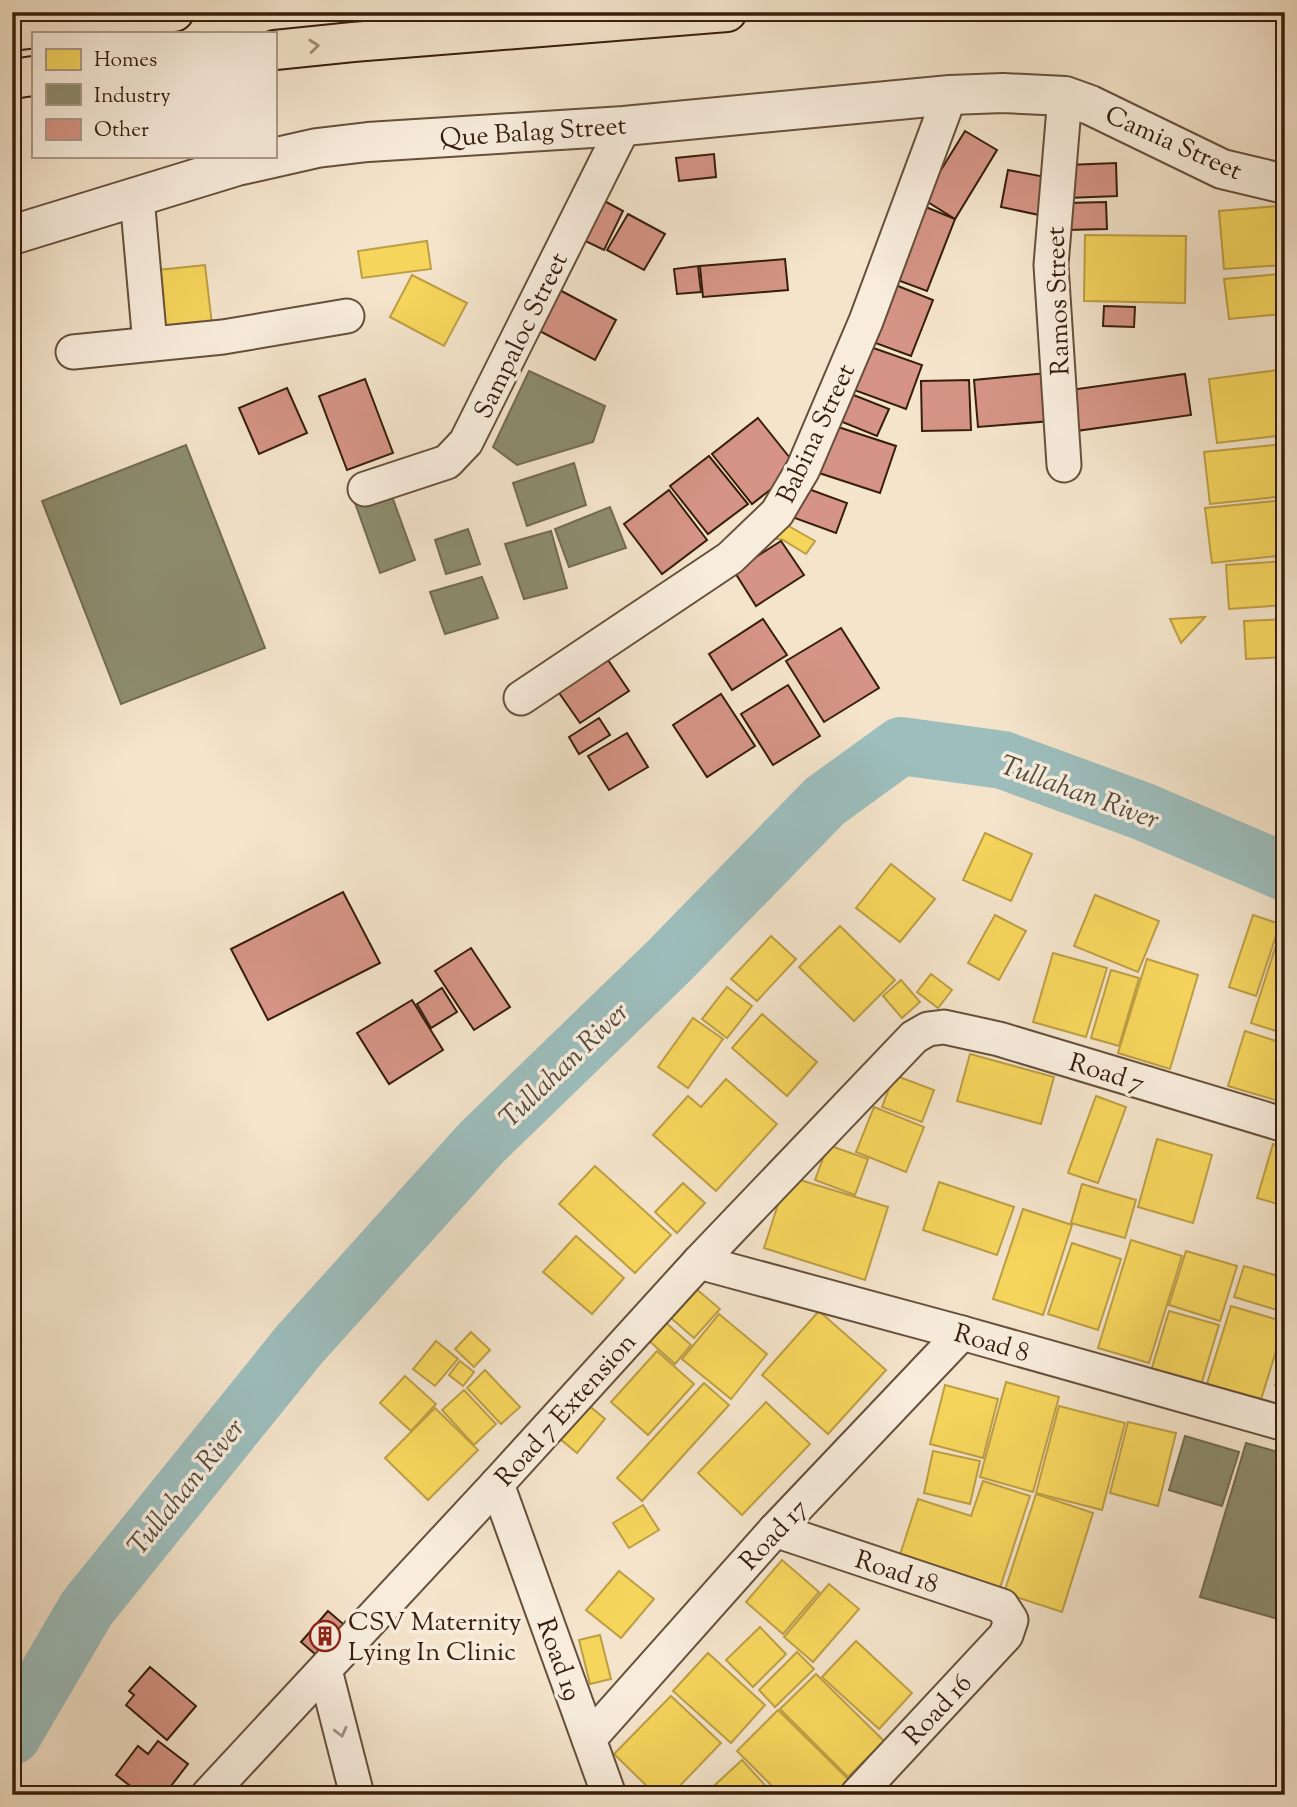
<svg xmlns="http://www.w3.org/2000/svg" width="1297" height="1807" font-family="'Sorts Mill Goudy',serif">
<style>
.homes{fill:#f6d55c;stroke:#bd9e44;stroke-width:2}
.industry{fill:#8c8c6e;stroke:#726b50;stroke-width:2}
.lines{fill:none;stroke-linecap:round;stroke-linejoin:round}
.river{stroke:#9dbebd;stroke-width:58}
.building{fill:#d59485;stroke:#371e0b;stroke-width:2}
.minor-casing{stroke:#66503b;stroke-width:37}
.tertiary-casing{stroke:#66503b;stroke-width:42}
.motorway-casing{stroke:#371e0b;stroke-width:42}
.minor{stroke:#f8eddd;stroke-width:33}
.tertiary{stroke:#f8eddd;stroke-width:38}
.motorway{stroke:#f4e4cb;stroke-width:38}
.oneway{stroke:#9f8b75}
.oneway2{stroke:#a1907e}
.labels{text-anchor:middle;stroke-width:7;stroke-linejoin:round;paint-order:stroke}
.street-label{font-size:26px;fill:#371e0b;stroke:#f8eddd}
.poi-label{font-size:26px;fill:#371e0b;stroke:#f8eddd;text-anchor:start}
.water-label{font-size:28px;font-style:italic;fill:#564e40;stroke:#f8eddd}
</style>
<rect width="100%" height="100%" fill="#f4e4cb"/>
<filter id="stains"><feTurbulence type="fractalNoise" baseFrequency=".00286" numOctaves="4"/><feColorMatrix values="0 0 0 0 .2 0 0 0 0 .09 0 0 0 0 .02 0 0 0 .5 -.17"/></filter>
<radialGradient id="worn" r=".72"><stop offset=".6" stop-color="#630" stop-opacity="0"/><stop offset="1" stop-color="#630" stop-opacity=".3"/></radialGradient>
<g class="homes">
<path d="M1278 206 1283 265 1224 269 1219 211Z"/>
<path d="M1085 235 1186 236 1185 303 1084 301Z"/>
<path d="M427 241 431 269 362 278 358 251Z"/>
<path d="M205 265 213 333 166 338 158 270Z"/>
<path d="M1279 274 1283 314 1229 319 1224 279Z"/>
<path d="M412 275 467 303 444 346 390 317Z"/>
<path d="M1285 369V435L1217 443 1209 379Z"/>
<path d="M1285 444V496L1210 504 1204 452Z"/>
<path d="M1285 500V555L1212 563 1205 508Z"/>
<path d="M785 524 815 541 806 554 783 540 767 537Z"/>
<path d="M1285 561V605L1229 609 1226 565Z"/>
<path d="M1205 617 1181 643 1170 619Z"/>
<path d="M1285 619V657L1246 659 1244 621Z"/>
<path d="M985 833 1032 854 1011 901 963 880Z"/>
<path d="M891 864 935 899 900 942 856 908Z"/>
<path d="M1095 895 1159 921 1138 972 1074 946Z"/>
<path d="M995 915 1026 931 999 980 968 963Z"/>
<path d="M1253 915 1280 924 1256 996 1229 987Z"/>
<path d="M840 926 895 980 854 1021 799 967Z"/>
<path d="M771 936 796 959 757 1001 731 979Z"/>
<path d="M1278 939 1285 941V1034L1251 1023Z"/>
<path d="M1053 953 1107 968 1086 1037 1033 1022Z"/>
<path d="M1147 959 1198 975 1170 1069 1118 1053Z"/>
<path d="M1111 970 1139 978 1119 1046 1091 1038Z"/>
<path d="M931 974 952 990 938 1008 917 992Z"/>
<path d="M901 980 920 1002 902 1018 883 996Z"/>
<path d="M727 987 752 1006 727 1038 702 1019Z"/>
<path d="M762 1014 817 1062 787 1096 732 1048Z"/>
<path d="M693 1018 723 1039 688 1088 658 1067Z"/>
<path d="M1245 1031 1285 1044V1092L1282 1102 1228 1086Z"/>
<path d="M970 1054 1054 1077 1041 1124 957 1101Z"/>
<path d="M894 1075 934 1090 922 1122 882 1107Z"/>
<path d="M726 1079 777 1124 716 1191 653 1135 688 1096 701 1107Z"/>
<path d="M1096 1096 1126 1107 1098 1183 1068 1173Z"/>
<path d="M874 1107 924 1127 906 1172 856 1152Z"/>
<path d="M1157 1139 1212 1155 1193 1223 1138 1207Z"/>
<path d="M1273 1144 1285 1148V1206L1257 1198Z"/>
<path d="M828 1145 868 1159 855 1195 815 1180Z"/>
<path d="M595 1166 671 1235 635 1273 559 1204Z"/>
<path d="M787 1176 888 1207 865 1280 764 1248Z"/>
<path d="M939 1182 1014 1207 997 1255 923 1230Z"/>
<path d="M683 1183 705 1203 677 1233 655 1212Z"/>
<path d="M1082 1184 1136 1200 1125 1238 1071 1223Z"/>
<path d="M1023 1209 1072 1225 1043 1315 993 1299Z"/>
<path d="M576 1236 624 1278 592 1314 543 1272Z"/>
<path d="M1131 1240 1182 1256 1149 1363 1098 1348Z"/>
<path d="M1072 1243 1121 1259 1098 1330 1048 1314Z"/>
<path d="M1186 1251 1237 1266 1220 1321 1169 1305Z"/>
<path d="M1244 1266 1285 1278V1296L1280 1311 1234 1297Z"/>
<path d="M688 1282 720 1309 694 1338 663 1311Z"/>
<path d="M1231 1306 1285 1322 1259 1406 1205 1390Z"/>
<path d="M819 1311 886 1370 828 1434 762 1375Z"/>
<path d="M1169 1311 1219 1325 1201 1385 1151 1371Z"/>
<path d="M719 1314 767 1354 731 1399 682 1359Z"/>
<path d="M664 1321 691 1345 675 1364 647 1339Z"/>
<path d="M471 1332 490 1350 474 1367 455 1349Z"/>
<path d="M436 1341 458 1359 435 1386 413 1369Z"/>
<path d="M657 1351 694 1384 648 1435 611 1402Z"/>
<path d="M1285 1354V1388L1275 1385Z"/>
<path d="M460 1361 474 1372 463 1386 449 1375Z"/>
<path d="M485 1370 520 1407 501 1424 467 1388Z"/>
<path d="M405 1376 436 1404 411 1431 380 1403Z"/>
<path d="M1006 1382 1059 1397 1033 1492 980 1477Z"/>
<path d="M704 1383 729 1405 642 1501 617 1478Z"/>
<path d="M945 1385 998 1399 983 1458 930 1444Z"/>
<path d="M464 1390 496 1424 474 1445 442 1410Z"/>
<path d="M581 1399 605 1419 577 1453 553 1433Z"/>
<path d="M766 1402 810 1444 742 1515 698 1473Z"/>
<path d="M1059 1406 1125 1423 1102 1510 1036 1493Z"/>
<path d="M435 1408 478 1450 428 1500 385 1458Z"/>
<path d="M1128 1422 1176 1433 1158 1506 1110 1493Z"/>
<path d="M933 1451 980 1461 970 1504 924 1493Z"/>
<path d="M983 1481 1030 1496 998 1594 898 1561 918 1499 971 1516Z"/>
<path d="M1036 1494 1093 1513 1062 1612 1004 1593Z"/>
<path d="M643 1505 659 1530 629 1548 613 1523Z"/>
<path d="M782 1560 819 1592 783 1634 746 1602Z"/>
<path d="M619 1571 654 1599 621 1638 586 1610Z"/>
<path d="M829 1584 859 1609 813 1662 784 1637Z"/>
<path d="M760 1627 786 1654 753 1687 726 1660Z"/>
<path d="M600 1635 611 1679 590 1684 579 1640Z"/>
<path d="M856 1641 912 1693 879 1729 822 1677Z"/>
<path d="M797 1652 814 1669 775 1707 759 1690Z"/>
<path d="M708 1653 765 1705 731 1743 673 1691Z"/>
<path d="M816 1674 884 1741 848 1777 780 1709Z"/>
<path d="M671 1696 721 1743 671 1795H656L614 1754Z"/>
<path d="M778 1710 849 1780 834 1795H781L737 1751Z"/>
<path d="M742 1760 774 1795H704Z"/>
</g>
<g class="industry">
<path d="M529 371 605 406 593 442 517 465 493 447Z"/>
<path d="M186 445 265 648 121 704 42 501Z"/>
<path d="M574 463 586 505 527 526 513 483Z"/>
<path d="M389 488 415 560 380 573 354 500Z"/>
<path d="M610 507 626 548 569 567 555 529Z"/>
<path d="M468 529 480 564 446 574 435 540Z"/>
<path d="M551 531 567 588 524 599 505 544Z"/>
<path d="M482 577 498 618 445 634 430 592Z"/>
<path d="M1185 1436 1239 1452 1222 1506 1169 1490Z"/>
<path d="M1246 1443 1285 1454V1621L1200 1597Z"/>
</g>
<g class="lines">
<path class="river" d="M12 1736 87 1608 299 1345 482 1142 670 960 825 801 901 746 1003 760 1142 811 1285 872"/>
</g>
<g class="building">
<path d="M965 131 997 150 955 219 923 199Z"/>
<path d="M714 154 716 177 679 181 676 158Z"/>
<path d="M1116 163 1117 196 1068 198 1067 165Z"/>
<path d="M1008 170 1051 178 1044 216 1001 207Z"/>
<path d="M597 197 623 211 604 250 577 237Z"/>
<path d="M1106 202 1107 229 1067 230 1066 203Z"/>
<path d="M921 205 955 219 927 291 892 278Z"/>
<path d="M628 214 665 234 644 270 607 250Z"/>
<path d="M785 259 788 290 703 297 700 266Z"/>
<path d="M698 266 701 292 677 294 674 269Z"/>
<path d="M893 284 933 300 911 356 870 341Z"/>
<path d="M554 287 616 320 595 360 532 327Z"/>
<path d="M1104 306 1135 307 1134 327 1103 326Z"/>
<path d="M862 344 922 365 906 409 846 387Z"/>
<path d="M1047 373 1051 421 978 427 974 380Z"/>
<path d="M1185 374 1191 415 1076 431 1070 390Z"/>
<path d="M365 379 393 453 347 470 319 396Z"/>
<path d="M969 380 971 430 922 431 921 381Z"/>
<path d="M287 388 307 433 259 454 239 408Z"/>
<path d="M846 392 889 409 877 436 835 419Z"/>
<path d="M758 418 798 468 752 504 712 454Z"/>
<path d="M829 424 896 446 880 493 813 471Z"/>
<path d="M709 456 748 504 708 534 670 486Z"/>
<path d="M803 487 847 503 836 533 792 517Z"/>
<path d="M669 490 707 540 662 574 624 524Z"/>
<path d="M781 541 804 575 756 606 734 571Z"/>
<path d="M763 619 787 655 732 690 709 654Z"/>
<path d="M841 628 879 688 824 722 786 661Z"/>
<path d="M606 657 629 691 580 723 557 690Z"/>
<path d="M788 685 820 736 773 765 741 714Z"/>
<path d="M721 694 755 746 707 777 673 725Z"/>
<path d="M599 718 610 735 579 754 569 737Z"/>
<path d="M627 733 648 767 609 790 588 756Z"/>
<path d="M343 892 380 963 268 1020 231 949Z"/>
<path d="M471 948 510 1007 474 1030 435 971Z"/>
<path d="M442 988 457 1012 431 1028 417 1004Z"/>
<path d="M412 1000 443 1050 389 1084 357 1033Z"/>
<path d="M328 1611 349 1629 322 1660 301 1642Z"/>
<path d="M150 1667 196 1706 167 1740 126 1705 134 1695 129 1691Z"/>
<path d="M158 1741 188 1764 164 1795H142L116 1775 138 1746 148 1754Z"/>
</g>
<g class="lines">
<g class="minor-casing">
<g id="minor">
<path d="M137 197 150 344"/>
<path d="M73 352 223 337 347 316"/>
<path d="M1064 465 1051 265 1065 96"/>
<path d="M365 489 447 462 466 442 624 126"/>
<path d="M521 698 730 558 777 513 803 469 866 321 950 95"/>
<path d="M699 1262 962 1333 1285 1424"/>
<path d="M497 1484 609 1795"/>
<path d="M775 1530 1002 1606 1011 1620 1006 1635 857 1795"/>
<path d="M325 1670 357 1795"/>
<path d="M589 1739 775 1530 962 1333"/>
<path d="M208 1795 497 1484 699 1262 914 1037 928 1029 944 1027 999 1039 1285 1125"/>
</g>
</g>
<g class="tertiary-casing">
<path id="tertiary" d="M12 235 237 166 317 148 368 142 624 126 950 95 1003 93 1065 96 1090 105 1222 169 1285 184"/>
</g>
<g class="motorway-casing">
<g id="motorway">
<path d="M12 31 174 12"/>
<path d="M275 50 353 42 727 12"/>
<path d="M12 79 33 76"/>
</g>
</g>
<use href="#minor" class="minor"/>
<use href="#tertiary" class="tertiary"/>
<use href="#motorway" class="motorway"/>
</g>
<defs><path id="oneway-chevron" d="M-2-3.5L2.5 0L-2 3.5" fill="none" stroke-width="1.6" stroke-linecap="round" stroke-linejoin="round" transform="scale(1.75)"/></defs>
<use class="oneway" href="#oneway-chevron" transform="translate(314 46) rotate(-6)"/>
<use class="oneway2" href="#oneway-chevron" transform="translate(341 1732) rotate(76)"/>
<defs>
<g id="building-ring" transform="scale(1.575)"><circle r="9.5" fill="#f8eddd" stroke="#8f2418" stroke-width="1.5"/><path d="M-4-6H4V6H1V3H-1V6H-4ZM-2.5-4.3h1.7v1.8h-1.7ZM.8-4.3h1.7v1.8H.8ZM-2.5-1h1.7V.8h-1.7ZM.8-1h1.7V.8H.8Z" fill="#8f2418"/></g>
</defs>
<g fill-rule="evenodd">
<use href="#building-ring" x="325" y="1636"/>
</g>
<g class="labels">
<g class="street-label">
<text transform="translate(533 131) rotate(-4)" y="9">Que Balag Street</text>
<text transform="translate(1174 142) rotate(24)" y="9">Camia Street</text>
<text transform="translate(1057 301) rotate(-92)" y="9">Ramos Street</text>
<text transform="translate(520 335) rotate(-64)" y="9">Sampaloc Street</text>
<text transform="translate(815 433) rotate(-65)" y="9">Babina Street</text>
<text transform="translate(1107 1072) rotate(17)" y="9">Road 7</text>
<text transform="translate(992 1342) rotate(16)" y="9">Road 8</text>
<text transform="translate(565 1409) rotate(-48)" y="9">Road 7 Extension</text>
<text transform="translate(773 1534) rotate(-47)" y="9">Road 17</text>
<text transform="translate(897 1571) rotate(18)" y="9">Road 18</text>
<text transform="translate(560 1659) rotate(70)" y="9">Road 19</text>
<text transform="translate(937 1709) rotate(-47)" y="9">Road 16</text>
</g>
<g class="poi-label">
<text x="348" y="1630">CSV Maternity<tspan x="348" dy="30">Lying In Clinic</tspan></text>
</g>
<g class="water-label">
<text transform="translate(1080 791) rotate(20)" y="10">Tullahan River</text>
<text transform="translate(563 1064) rotate(-44)" y="10">Tullahan River</text>
<text transform="translate(185 1486) rotate(-51)" y="10">Tullahan River</text>
</g>
</g>
<rect width="1297" height="1807" fill="none" stroke="#f4e4cb" stroke-width="42"/>
<rect x="14" y="14" width="1269" height="1779" fill="none" stroke="#371e0b" stroke-width="3.5"/>
<rect x="21" y="21" width="1255" height="1765" fill="none" stroke="#371e0b" stroke-width="2"/>
<rect x="32" y="32" width="245" height="126" fill="#f8eddd" stroke="#ab9a89" stroke-width="2"/>
<rect x="46" y="49" width="35" height="21" fill="#f6d55c" stroke="#ab9a89" stroke-width="2"/>
<text x="94" y="66" font-size="21" fill="#371e0b">Homes</text>
<rect x="46" y="84" width="35" height="21" fill="#8c8c6e" stroke="#ab9a89" stroke-width="2"/>
<text x="94" y="102" font-size="21" fill="#371e0b">Industry</text>
<rect x="46" y="119" width="35" height="21" fill="#d59485" stroke="#ab9a89" stroke-width="2"/>
<text x="94" y="136" font-size="21" fill="#371e0b">Other</text>
<rect width="100%" height="100%" filter="url(#stains)"/>
<rect width="100%" height="100%" fill="url(#worn)"/>
</svg>
